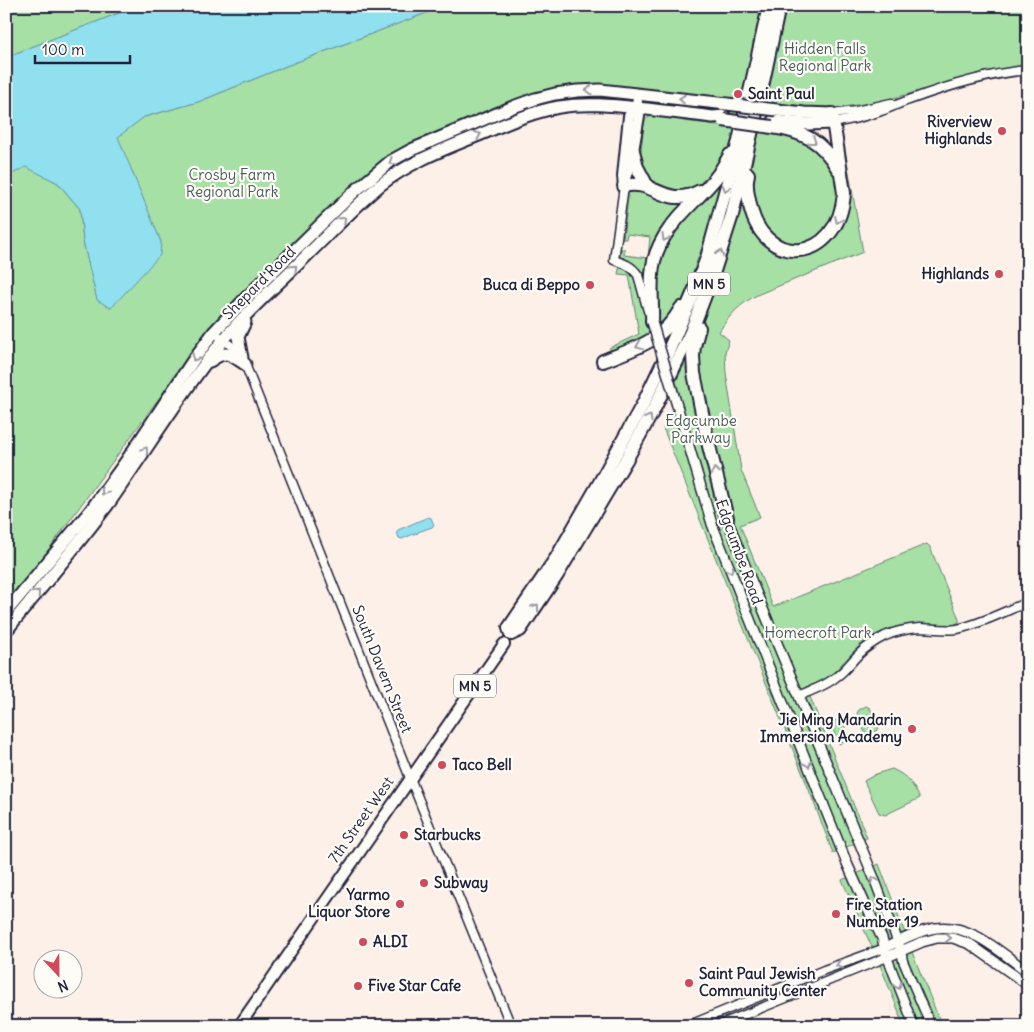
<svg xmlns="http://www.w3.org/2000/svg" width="1034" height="1032" font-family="Delius,sans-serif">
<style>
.green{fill:#a6e0a5;stroke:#648170}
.water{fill:#91e0ef;stroke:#6594a7}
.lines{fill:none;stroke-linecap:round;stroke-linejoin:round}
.tertiary-casing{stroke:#22223b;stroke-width:11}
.secondary-casing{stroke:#22223b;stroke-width:12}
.primary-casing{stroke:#22223b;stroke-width:14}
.trunk-casing{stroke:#22223b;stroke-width:15}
.motorway-casing{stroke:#22223b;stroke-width:16}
.tertiary{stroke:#fdfcf7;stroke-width:8}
.secondary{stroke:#fdfcf7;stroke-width:9}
.primary{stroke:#fdfcf7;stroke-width:10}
.trunk{stroke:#fdfcf7;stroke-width:11}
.motorway{stroke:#fdfcf7;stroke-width:12}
.secondary-bridge-casing{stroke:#22223b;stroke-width:12;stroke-linecap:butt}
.trunk-bridge-casing{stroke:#22223b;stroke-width:15;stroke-linecap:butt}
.motorway-bridge-casing{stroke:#22223b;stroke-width:16;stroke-linecap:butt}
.secondary-bridge{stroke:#fdfcf7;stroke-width:9}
.trunk-bridge{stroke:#fdfcf7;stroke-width:11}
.motorway-bridge{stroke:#fdfcf7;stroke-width:12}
.oneway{stroke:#9a9aa2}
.poi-dot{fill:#d1495b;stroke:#fdfcf7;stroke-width:2}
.labels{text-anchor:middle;stroke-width:4.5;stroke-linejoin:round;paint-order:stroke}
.shield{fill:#fdfcf7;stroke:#646373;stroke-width:1}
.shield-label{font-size:14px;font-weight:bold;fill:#22223b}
.park-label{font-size:15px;fill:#4a5b5b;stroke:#fdfcf7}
.poi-label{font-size:15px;font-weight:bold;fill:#22223b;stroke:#fdfcf7;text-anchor:start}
.street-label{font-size:15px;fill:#22223b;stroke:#fdfcf7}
</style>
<rect width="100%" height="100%" fill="#fcf0e8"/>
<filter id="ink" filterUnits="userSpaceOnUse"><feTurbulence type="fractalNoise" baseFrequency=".02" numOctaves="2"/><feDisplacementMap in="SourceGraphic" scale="10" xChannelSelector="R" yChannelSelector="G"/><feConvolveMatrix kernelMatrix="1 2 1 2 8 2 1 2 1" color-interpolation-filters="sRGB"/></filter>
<g filter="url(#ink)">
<g class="green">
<path d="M6 6H137L6 57Z"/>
<path d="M445 6H1028V67L1005 69 886 100 827 110 558 89 397 153 214 325 151 409 6 608V177L26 166 58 183 80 209 83 241 97 299 161 242 117 137 144 117 198 102 286 66Z"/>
<path d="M601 95 625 98V102L548 105 365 192 383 174 414 154 519 109 558 98Z"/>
<path d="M649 100 740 110 739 115 644 103V101Z"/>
<path d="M652 115 669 116 683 121 736 127 727 154 705 184 687 193 653 186 640 161 644 122 646 119Z"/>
<path d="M840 127H841L863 252 759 294C741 303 729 315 719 332L729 340 725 352 726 373 741 470 760 517 740 525 773 607 927 544 930 547 959 619V622L952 626H949L916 624 896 627 875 635 861 644 835 671 823 681 806 687 867 838 833 853 806 782 663 428 680 395 676 381 700 331 714 291 727 254 744 196 750 215 790 253 841 222Z"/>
<path d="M759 130 772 131 809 142 836 171 839 192 833 223 813 244 782 245 759 223 750 172Z"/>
<path d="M725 174 710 225 686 292 681 303 661 330 655 309V271L668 237Z"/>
<path d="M629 189 684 200 686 204 676 214 646 291C642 273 638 264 620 257L621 249H625L624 255 648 258 650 237 627 234 626 239H623Z"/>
<path d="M623 267 629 269 637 279 652 337 612 351 609 348 639 334 629 275 618 274 619 269Z"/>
<path d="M866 706 870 708 879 728 877 731 869 735 865 733 857 713 859 710Z"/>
<path d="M841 718 850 739 839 744 830 723Z"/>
<path d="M892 769C909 777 911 782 920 798L885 815 879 813 864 781 876 774Z"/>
<path d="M879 864 914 957 942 1026H906L904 1023 903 1024 899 1015V1012L882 970 842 880Z"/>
</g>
<g class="water">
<path d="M137 6H445L286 66 198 102 144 117 118 137 161 242 160 255 111 308 97 300 83 241 80 209 58 183 26 167 6 177V57Z"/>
<path d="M428 517 431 518 434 525 432 527 418 532 417 534 416 533 402 539 399 538 397 532 398 530Z"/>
</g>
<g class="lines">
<g class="tertiary-casing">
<g id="tertiary">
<path d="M832 114 856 111 891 103"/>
<path d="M833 123C849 120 865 117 881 111 890 108 900 103 909 100 945 87 990 73 1028 70"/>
<path d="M633 154 624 186 614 260C624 263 632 266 638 275L648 311"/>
<path d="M214 332 235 349 245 364 410 778 511 1026"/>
<path d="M799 696C812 690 826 686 836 677 845 671 850 663 858 655 866 647 875 641 885 636 896 631 907 629 919 628 931 628 944 631 957 629 981 624 1005 611 1028 602"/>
<path d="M901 950 903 961 931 1026"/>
<path d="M687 1026 824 970 885 948"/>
<path d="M717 1026 887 957 914 1026"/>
</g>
</g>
<g class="secondary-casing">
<g id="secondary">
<path d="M678 409 712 524 846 861 866 906 882 938 887 957 922 942 937 938H953L970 944 1028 985"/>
<path d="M727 518 744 563 874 878 901 950"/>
<path d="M885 948C901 940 918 931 936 928 971 923 1001 953 1028 972"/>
</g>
</g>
<g class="primary-casing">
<g id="primary">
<path d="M633 151 639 116 636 108 637 102"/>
<path d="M624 186 623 176 629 116 636 108"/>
<path d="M239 1026 504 644"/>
</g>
</g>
<g class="trunk-casing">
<g id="trunk">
<path d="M777 110 804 113 832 114"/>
<path d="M773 121 808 124 833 123"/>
<path d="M242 358 238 337 245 322"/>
<path d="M210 361C227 349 229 354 245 364"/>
<path d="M6 612 91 510 125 463 194 359 214 332 248 296 354 192 391 161 411 150 513 107 535 99 555 94 577 91 600 90 727 104"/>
<path d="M6 631C40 589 76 547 109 503 144 453 176 401 213 353 238 320 269 292 298 264 324 239 351 210 379 186 409 162 444 149 479 135 505 124 531 112 559 107 588 102 618 106 647 109 669 112 691 114 713 117L724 116"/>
</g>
</g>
<g class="motorway-casing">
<g id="motorway">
<path d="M772 127C803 131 822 141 838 169"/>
<path d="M633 151 637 167 647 186"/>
<path d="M748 174C746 182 747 192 749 200 760 271 839 265 844 193L832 114"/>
<path d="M624 186C654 178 665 210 700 191"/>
<path d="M652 322C653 301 649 281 654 261 663 224 696 203 718 175 722 169 726 162 730 155"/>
<path d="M699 328 694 346 693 356 694 373 707 438 727 518"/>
<path d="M603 361C636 348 663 341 681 308"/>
<path d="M511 634 520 630 557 575 626 460 654 409 691 332 713 274 732 215 760 96 779 6"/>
<path d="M511 634 509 628 511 625 557 557 599 484 643 404 668 352 696 287 707 258 739 141 769 6"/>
</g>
</g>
<use href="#tertiary" class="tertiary"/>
<use href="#secondary" class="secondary"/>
<use href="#primary" class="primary"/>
<use href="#trunk" class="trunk"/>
<use href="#motorway" class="motorway"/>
<g class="secondary-bridge-casing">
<path id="secondary-bridge" d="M652 322 678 409"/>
</g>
<g class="trunk-bridge-casing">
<path id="trunk-bridge" d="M727 104 777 110"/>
</g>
<g class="motorway-bridge-casing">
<path id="motorway-bridge" d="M723 120 772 127"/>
</g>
<use href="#secondary-bridge" class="secondary-bridge"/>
<use href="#trunk-bridge" class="trunk-bridge"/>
<use href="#motorway-bridge" class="motorway-bridge"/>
</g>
<defs><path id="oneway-chevron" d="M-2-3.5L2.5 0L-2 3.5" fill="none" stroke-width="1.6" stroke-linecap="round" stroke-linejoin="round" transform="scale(1.25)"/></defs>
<g class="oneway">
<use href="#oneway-chevron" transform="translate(589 90) rotate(178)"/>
<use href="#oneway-chevron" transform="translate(682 99) rotate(-174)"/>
<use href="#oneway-chevron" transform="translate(478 135) rotate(-22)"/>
<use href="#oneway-chevron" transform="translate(813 141) rotate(34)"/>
<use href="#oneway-chevron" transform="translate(392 162) rotate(146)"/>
<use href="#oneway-chevron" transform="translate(726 188) rotate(106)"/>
<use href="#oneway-chevron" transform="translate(343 220) rotate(-44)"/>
<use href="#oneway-chevron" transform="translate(838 220) rotate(115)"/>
<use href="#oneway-chevron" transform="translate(665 238) rotate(120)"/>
<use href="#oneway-chevron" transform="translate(720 253) rotate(-73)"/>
<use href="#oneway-chevron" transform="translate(294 268) rotate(-44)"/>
<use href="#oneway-chevron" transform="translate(639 346) rotate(158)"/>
<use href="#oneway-chevron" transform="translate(195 358) rotate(125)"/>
<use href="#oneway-chevron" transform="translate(649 418) rotate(-61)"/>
<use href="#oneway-chevron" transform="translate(145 450) rotate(-56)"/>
<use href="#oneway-chevron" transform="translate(715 471) rotate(-104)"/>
<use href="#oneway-chevron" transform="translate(104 492) rotate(126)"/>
<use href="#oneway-chevron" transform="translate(730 570) rotate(68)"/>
<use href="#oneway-chevron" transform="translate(37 593) rotate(-51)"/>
<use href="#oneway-chevron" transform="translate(536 607) rotate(-55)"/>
<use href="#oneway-chevron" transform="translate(808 764) rotate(69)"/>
<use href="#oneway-chevron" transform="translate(874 880) rotate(-112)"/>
<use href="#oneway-chevron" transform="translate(948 938) rotate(2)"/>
<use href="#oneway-chevron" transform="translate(839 965) rotate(159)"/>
<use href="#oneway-chevron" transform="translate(898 986) rotate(68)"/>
</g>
</g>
<g class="poi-dot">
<circle cx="738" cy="94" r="5"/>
<circle cx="1002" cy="131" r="5"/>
<circle cx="999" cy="274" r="5"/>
<circle cx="590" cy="285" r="5"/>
<circle cx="912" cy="729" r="5"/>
<circle cx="442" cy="765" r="5"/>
<circle cx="404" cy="835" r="5"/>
<circle cx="424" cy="883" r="5"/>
<circle cx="400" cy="904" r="5"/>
<circle cx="836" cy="914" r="5"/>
<circle cx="363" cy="942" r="5"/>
<circle cx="689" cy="983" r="5"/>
<circle cx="358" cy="986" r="5"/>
</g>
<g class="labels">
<g class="shield">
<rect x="688" y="272.5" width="42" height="23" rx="4"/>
<rect x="454" y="674.5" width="42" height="23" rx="4"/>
</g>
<g class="shield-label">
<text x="709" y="289">MN 5</text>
<text x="475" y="691">MN 5</text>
</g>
<g class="park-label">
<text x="825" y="54">Hidden Falls<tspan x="825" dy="17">Regional Park</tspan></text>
<text x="232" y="180">Crosby Farm<tspan x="232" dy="17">Regional Park</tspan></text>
<text x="701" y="426">Edgcumbe<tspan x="701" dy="17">Parkway</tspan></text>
<text x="818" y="638">Homecroft Park</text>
</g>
<g class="poi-label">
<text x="748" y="99">Saint Paul</text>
<text x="992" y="127" text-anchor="end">Riverview<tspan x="992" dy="17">Highlands</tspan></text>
<text x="989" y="279" text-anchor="end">Highlands</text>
<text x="580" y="290" text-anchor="end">Buca di Beppo</text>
<text x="902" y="725" text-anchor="end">Jie Ming Mandarin<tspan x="902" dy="17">Immersion Academy</tspan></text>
<text x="452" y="770">Taco Bell</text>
<text x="414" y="840">Starbucks</text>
<text x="434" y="888">Subway</text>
<text x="390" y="900" text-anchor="end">Yarmo<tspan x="390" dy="17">Liquor Store</tspan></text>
<text x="846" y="910">Fire Station<tspan x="846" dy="17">Number 19</tspan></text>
<text x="373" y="947">ALDI</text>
<text x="699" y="979">Saint Paul Jewish<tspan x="699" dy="17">Community Center</tspan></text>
<text x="368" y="991">Five Star Cafe</text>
</g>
<g class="street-label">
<text transform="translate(259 283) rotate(-45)" y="5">Shepard Road</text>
<text transform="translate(739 552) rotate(70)" y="5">Edgcumbe Road</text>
<text transform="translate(382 669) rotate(68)" y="5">South Davern Street</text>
<text transform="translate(361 820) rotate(-55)" y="5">7th Street West</text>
</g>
</g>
<rect width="1034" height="1032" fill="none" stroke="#fdfcf7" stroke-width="25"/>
<rect x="12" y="12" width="1009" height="1007" fill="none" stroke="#22223b" stroke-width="2" filter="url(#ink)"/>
<g transform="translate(58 974) rotate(158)"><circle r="24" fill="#fdfcf7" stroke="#a5a5ac"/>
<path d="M0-4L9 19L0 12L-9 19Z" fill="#d1495b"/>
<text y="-8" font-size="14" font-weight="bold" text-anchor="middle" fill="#22223b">N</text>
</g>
<path d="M35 55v8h95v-8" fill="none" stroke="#22223b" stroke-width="2.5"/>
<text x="42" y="55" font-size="15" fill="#22223b" stroke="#fdfcf7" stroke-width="4" paint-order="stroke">100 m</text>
</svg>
